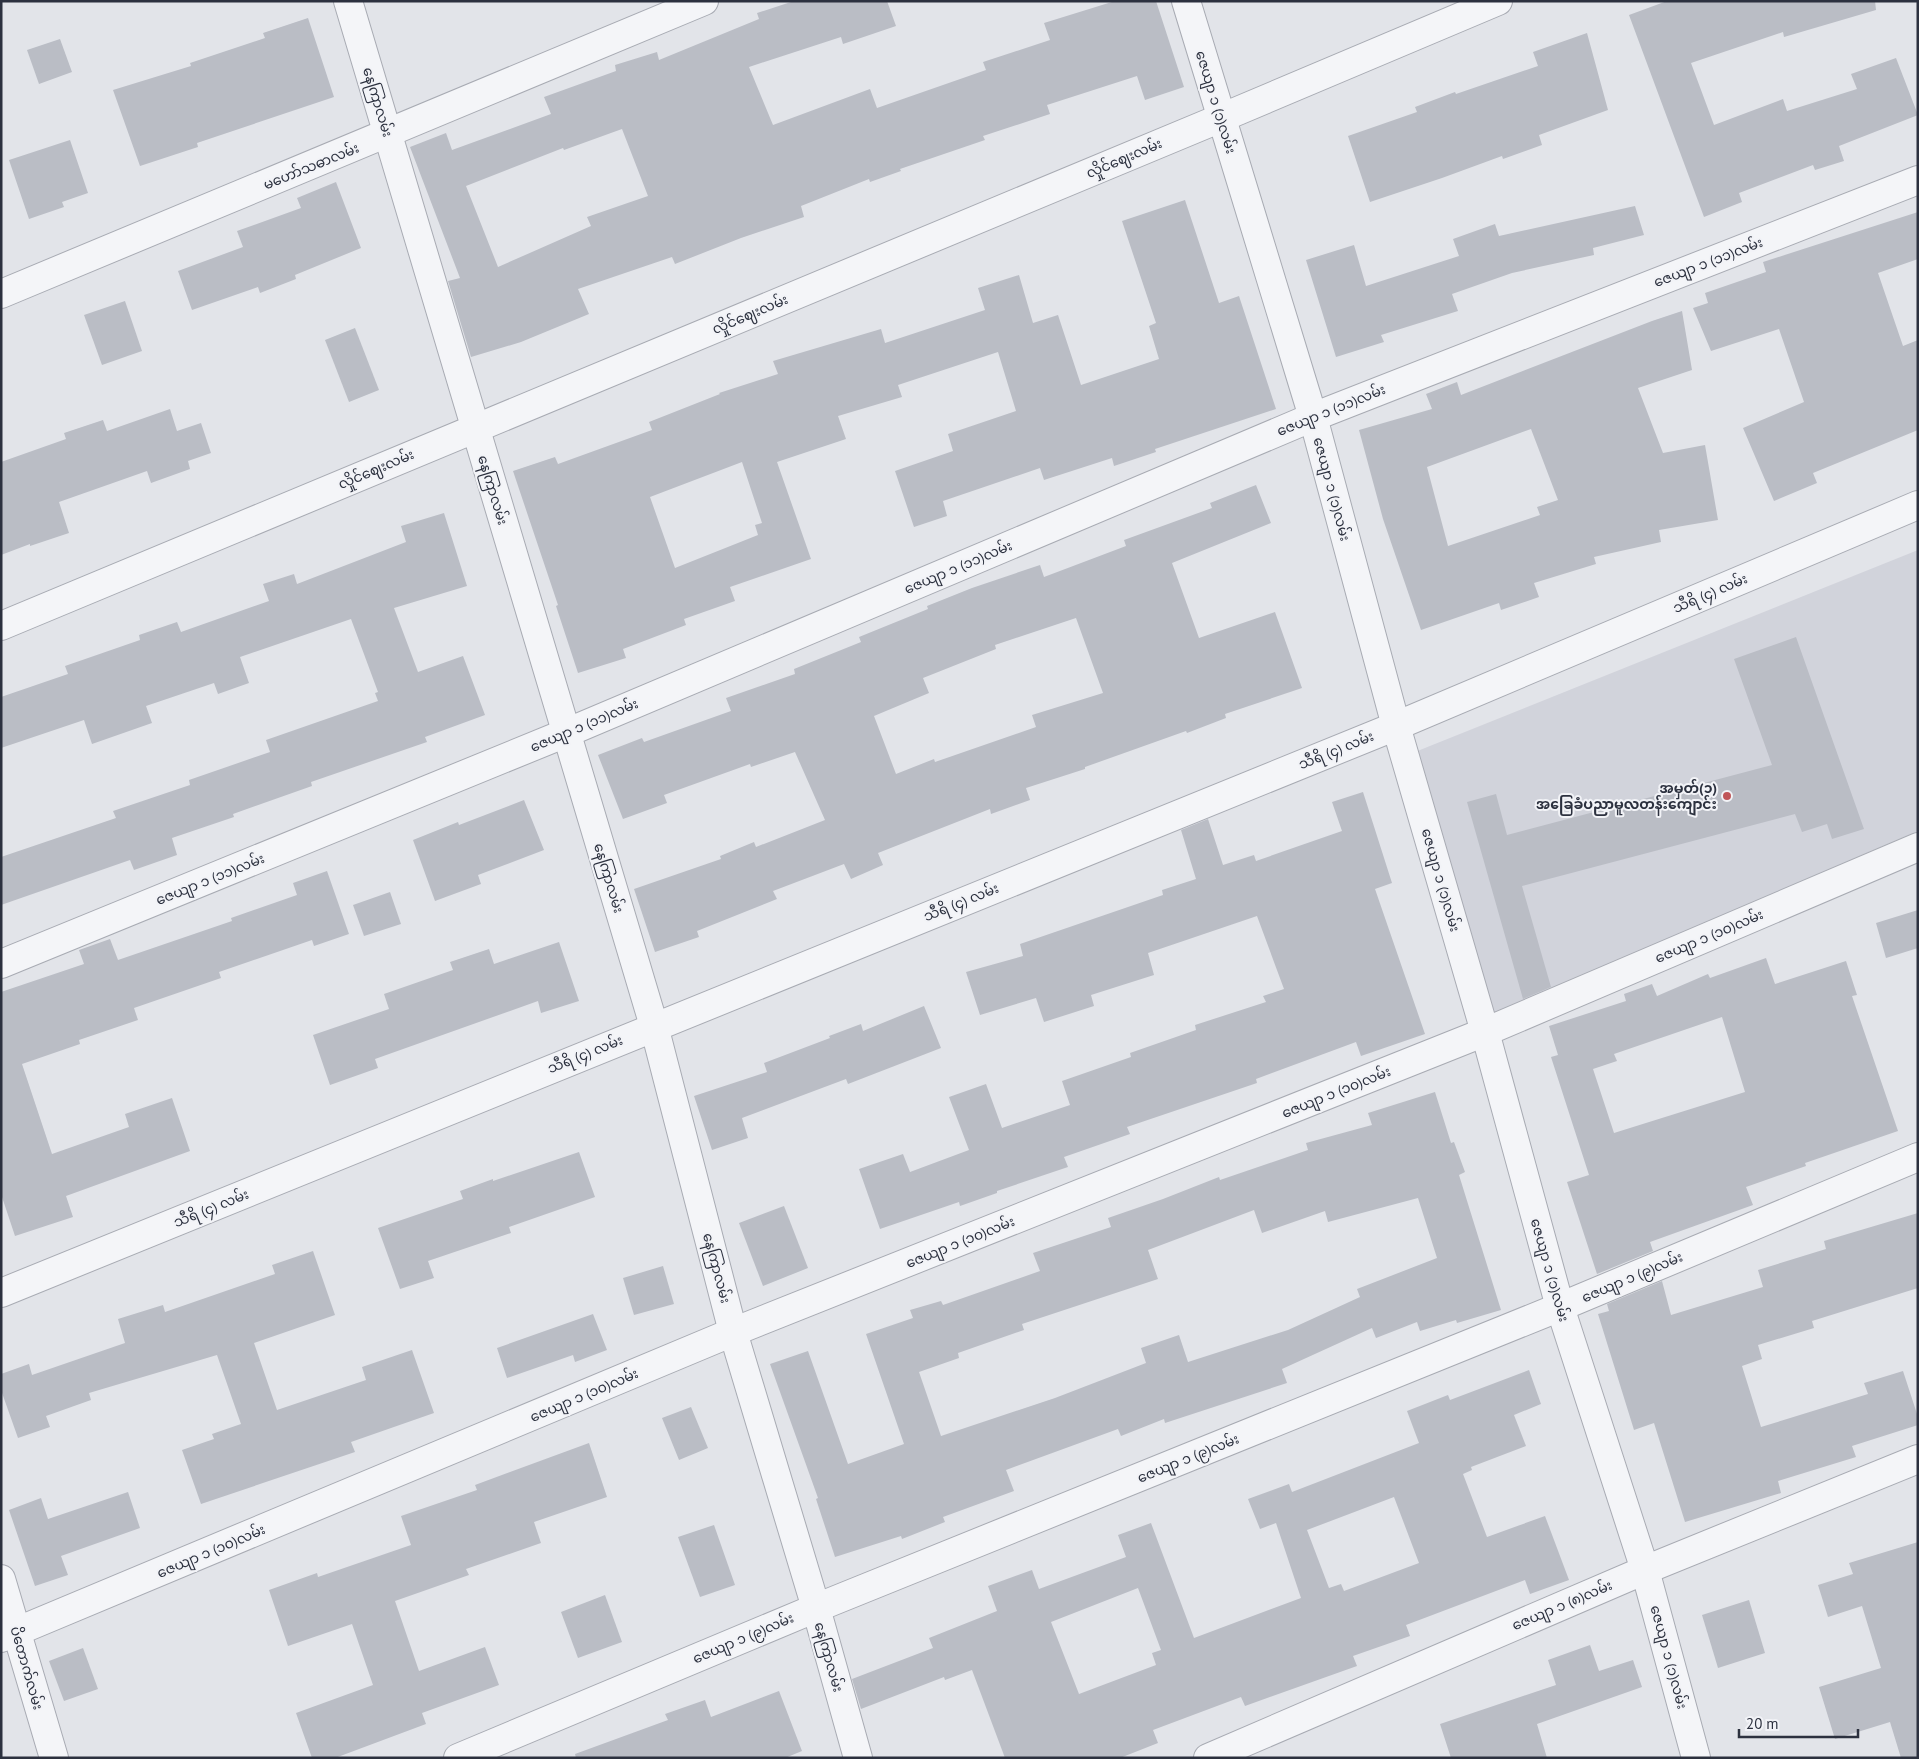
<svg xmlns="http://www.w3.org/2000/svg" width="1919" height="1759" font-family="'PT Sans','Noto Sans Myanmar',sans-serif">
<style>
.built{fill:#d1d3db}
.building{fill:#babdc5;fill-rule:evenodd}
.lines{fill:none;stroke-linecap:round;stroke-linejoin:round}
.minor-casing{stroke:#a8abb3;stroke-width:30}
.tertiary-casing{stroke:#a8abb3;stroke-width:30}
.minor{stroke:#f4f5f8;stroke-width:28}
.tertiary{stroke:#f4f5f8;stroke-width:28}
.poi-dot{fill:#c05558;stroke:#f2f3f7;stroke-width:2}
.labels{text-anchor:middle;stroke-width:4;stroke-linejoin:round;paint-order:stroke}
.street-label{font-size:14px;fill:#2c313f;stroke:#f2f3f7}
.poi-label{font-size:14px;font-weight:bold;fill:#2c313f;stroke:#f2f3f7;text-anchor:end}
</style>
<rect width="100%" height="100%" fill="#e2e4e9"/>
<path class="built" d="M1918 550V831L1491 1015 1415 752Z"/>
<g class="building">
<path d="M794 1H887L896 26 843 44 841 37 749 67 773 125 870 89 877 108 986 70 983 62 1050 40 1044 23 1115 1H1156L1184 87 1145 100 1137 76 1047 105 1050 114 983 136 985 140 900 169 901 171 870 182 869 179 801 206 804 217 741 238 675 264 672 257 578 289 589 314 521 342 471 357 448 281 460 278 410 147 446 133 452 150 551 114 544 97 616 71 615 65 657 52 659 60 759 19 757 13ZM622 129 648 196 587 217 591 226 498 267 466 186 563 148 564 150Z"/>
<path d="M1667 1H1875L1876 10 1784 37 1783 32 1691 63 1714 125 1783 99 1787 111 1857 89 1851 74 1896 58 1918 115 1839 146 1844 161 1815 170 1813 165 1739 193 1742 202 1704 217 1629 15Z"/>
<path d="M308 18 334 97 197 143 198 147 140 166 113 90 191 66 190 63 265 38 263 33Z"/>
<path d="M1587 33 1608 110 1539 135 1542 145 1503 159 1502 156 1442 178 1370 202 1348 136 1417 112 1415 107 1455 92 1456 94 1538 66 1533 52Z"/>
<path d="M60 39 72 72 39 84 27 50Z"/>
<path d="M70 140 88 193 62 202 64 207 29 219 9 160Z"/>
<path d="M336 182 361 248 295 275 296 279 260 293 258 287 192 310 178 271 243 247 237 231 301 208 297 198Z"/>
<path d="M1185 200 1219 303 1239 296 1276 409 1155 449 1156 452 1114 466 1112 458 1044 480 1040 468 943 501 947 516 914 527 895 471 953 451 948 434 1016 411 998 352 898 385 902 397 838 416 846 439 777 462 811 559 730 587 735 601 684 619 686 625 623 649 626 658 578 673 556 606 558 605 513 471 555 457 558 464 652 430 649 422 720 394 719 393 778 374 773 361 881 329 885 343 985 310 978 288 1019 275 1033 323 1058 315 1081 385 1159 359 1149 326 1156 323 1122 221ZM742 462 762 523 755 525 758 535 675 568 650 497Z"/>
<path d="M1635 206 1644 235 1593 248 1594 255 1512 273 1452 294 1458 311 1381 335 1384 342 1336 357 1306 260 1354 245 1366 286 1459 256 1453 239 1495 224 1499 236Z"/>
<path d="M1918 212V259L1878 273 1903 346 1918 340V430L1813 473 1817 483 1774 501 1743 428 1804 402 1779 329 1711 351 1693 308 1708 303 1705 293 1766 272 1763 262Z"/>
<path d="M125 301 142 351 102 365 84 315Z"/>
<path d="M1682 311 1692 370 1638 388 1663 453 1705 445 1718 520 1659 530 1661 542 1594 557 1596 564 1534 583 1539 597 1501 610 1499 603 1421 630 1383 519 1359 430 1432 409 1426 394 1457 382 1461 395 1652 321ZM1531 429 1558 500 1537 507 1540 515 1448 546 1427 467Z"/>
<path d="M355 328 379 390 349 402 325 340Z"/>
<path d="M170 409 177 431 201 423 211 453 188 461 190 469 151 483 147 471 59 502 69 533 30 546V544L1 555V462L66 439 64 433 103 420 107 431Z"/>
<path d="M1256 485 1271 523 1172 563 1199 638 1275 612 1302 688 1225 714 1226 718 1187 733 1186 731 1085 767V769L1026 788 1030 800 991 814 990 809 878 853 883 865 851 879 844 864 773 891 777 899 697 931 699 937 655 952 634 889 721 859 720 856 754 842 756 847 825 820 795 752 751 767 750 764 664 795 667 803 623 819 598 755 642 738 644 742 731 711 726 698 795 674 794 669 861 642 859 637 928 609 927 606 972 588 1040 565 1044 577 1126 546 1124 540 1212 508 1210 503ZM1076 618 1103 693 1032 715 1036 727 935 762 934 759 896 774 874 716 929 693 923 678 996 649 995 645Z"/>
<path d="M444 513 467 586 394 608 418 672 463 656 485 715 425 737 427 742 311 782 312 786 233 814 234 817 172 838 177 855 134 870 130 860 1 905V857L116 818 113 811 190 785 189 780 270 752 266 740 378 701 375 693 378 692 351 619 240 657 249 683 218 694 214 683 146 706 152 723 92 744 84 720 1 748V697L68 674 65 666 140 640 139 635 177 622 181 632 269 601 263 584 294 574 297 584 406 542 401 526Z"/>
<path d="M1796 637 1864 829 1832 839 1827 824 1802 832 1795 814 1522 886 1551 987 1523 999 1467 802 1496 794 1507 835 1772 765 1734 659Z"/>
<path d="M1363 792 1392 883 1375 889 1425 1034 1361 1056 1356 1042 1256 1079 1257 1083 1127 1127 1130 1134 1064 1157 1068 1167 997 1191V1193L960 1206 959 1202 880 1229 859 1169 903 1154 910 1172 969 1150 949 1097 986 1084 1002 1128 1070 1105 1062 1081 1131 1057 1130 1053 1196 1030 1195 1025 1266 1002 1263 996 1284 989 1257 916 1148 953 1154 975 1091 995 1094 1006 1044 1022 1036 998 980 1015 966 972 1023 956 1020 944 1163 895 1162 890 1196 879 1181 830 1208 819 1223 865 1254 855 1256 861 1342 831 1332 802Z"/>
<path d="M524 800 544 850 478 875 481 884 435 901 413 840 458 822 459 825Z"/>
<path d="M327 871 349 934 314 946 312 940 219 972 221 978 134 1008 138 1020 79 1040 80 1044 22 1064 52 1154 129 1127 125 1114 172 1098 190 1151 66 1196 73 1217 15 1236 1 1194V992L84 964 79 950 110 939 118 960 232 921 231 918 297 895 293 883Z"/>
<path d="M390 892 401 924 364 936 353 905Z"/>
<path d="M1918 910V948L1886 958 1876 923Z"/>
<path d="M559 942 579 1001 541 1013 538 1001 375 1059 378 1068 330 1085 313 1035 389 1009 384 994 453 970 450 962 489 949 494 964Z"/>
<path d="M1766 958 1775 984 1846 961 1857 995 1852 996 1898 1131 1805 1163 1806 1166 1746 1187 1753 1205 1650 1242 1653 1251 1597 1274 1567 1182 1589 1175 1551 1057 1558 1055 1549 1026 1626 1001 1624 994 1652 984 1657 996 1708 974 1710 978ZM1722 1017 1745 1092 1614 1133 1593 1069 1617 1061 1614 1054Z"/>
<path d="M924 1006 941 1048 848 1084 846 1079 742 1118 748 1138 712 1150 694 1096 767 1072 764 1063 830 1038 829 1036 861 1024 863 1031Z"/>
<path d="M1435 1092 1451 1143 1454 1142 1465 1172 1459 1175 1501 1310 1457 1323 1456 1320 1420 1331 1417 1322 1376 1338 1372 1328 1282 1369 1287 1383 1165 1423 1164 1419 1121 1436 1118 1429 1006 1470 1014 1491 943 1517 945 1522 902 1539 901 1536 835 1557 816 1499 818 1498 770 1364 808 1351 848 1464 904 1444 866 1334 913 1318 910 1310 941 1301 943 1305 1040 1271 1033 1253 1111 1227 1108 1218 1163 1199 1219 1177 1220 1180 1308 1150 1306 1143 1372 1125 1368 1113ZM1418 1198 1437 1258 1357 1289 1360 1297 1288 1330 1188 1362 1179 1335 1141 1348 1146 1363 1055 1398 941 1436 919 1372 959 1358 958 1353 1024 1330 1022 1324 1158 1279 1148 1250 1254 1210 1262 1233 1325 1211 1328 1222Z"/>
<path d="M579 1152 595 1197 509 1227 511 1233 428 1261 434 1278 400 1289 378 1228 463 1199 460 1191 493 1179V1181Z"/>
<path d="M784 1206 808 1268 763 1286 739 1223Z"/>
<path d="M1918 1213V1288L1812 1321 1814 1328 1758 1345 1762 1359 1742 1366 1761 1427 1868 1394 1864 1383 1903 1371 1918 1417V1425L1852 1446 1856 1457 1778 1481 1781 1493 1685 1522 1654 1423 1634 1430 1598 1314 1609 1311 1607 1304 1662 1281 1671 1315 1763 1287 1758 1270 1826 1249 1824 1241Z"/>
<path d="M313 1251 335 1315 254 1343 277 1410 366 1380 362 1367 412 1350 434 1413 351 1442 355 1452 201 1504 182 1450 214 1439 212 1434 241 1424 217 1355 89 1393 91 1400 46 1416 50 1427 18 1438 1 1390V1374L29 1364 32 1375 125 1343 118 1319 163 1305 165 1312 275 1274 272 1265Z"/>
<path d="M663 1266 674 1304 634 1315 623 1278Z"/>
<path d="M593 1314 607 1350 575 1362 573 1355 507 1378 497 1348Z"/>
<path d="M1529 1370 1541 1404 1514 1415 1526 1446 1471 1467 1472 1470 1463 1474 1487 1537 1545 1516 1569 1580 1530 1594 1525 1580 1406 1625 1410 1636 1353 1656 1357 1666 1245 1706 1241 1697 1153 1730 1158 1743 1120 1758H1005L972 1670 945 1680 944 1677 861 1709 852 1679 933 1648 929 1638 997 1611 988 1586 1032 1570 1039 1589 1126 1557 1118 1535 1151 1523 1194 1638 1301 1598 1276 1523 1260 1529 1248 1499 1289 1484 1292 1492 1419 1443 1407 1411 1448 1395 1450 1400ZM1394 1497 1419 1563 1344 1591 1341 1584 1329 1588 1307 1530ZM1138 1588 1161 1650 1152 1653 1156 1665 1079 1694 1051 1622Z"/>
<path d="M691 1407 708 1448 679 1460 662 1418Z"/>
<path d="M589 1443 607 1497 534 1522 541 1543 466 1569 469 1575 395 1601 419 1671 485 1647 499 1685 422 1713 426 1724 335 1758H312L296 1713 373 1685 352 1624 288 1646 269 1590 317 1573 318 1577 411 1545 401 1516 477 1490 475 1485Z"/>
<path d="M128 1492 140 1528 61 1556 68 1575 35 1586 9 1510 41 1498 48 1519Z"/>
<path d="M714 1525 735 1585 700 1597 678 1537Z"/>
<path d="M1918 1542V1758H1901L1890 1722 1835 1739 1819 1687 1881 1668 1862 1606 1828 1617 1818 1585 1853 1574 1849 1563Z"/>
<path d="M605 1595 622 1642 578 1658 561 1612Z"/>
<path d="M1749 1600 1765 1653 1718 1668 1702 1615Z"/>
<path d="M1590 1645 1599 1671 1633 1660 1642 1687 1537 1724 1547 1758H1451L1440 1724 1556 1685 1548 1660Z"/>
<path d="M83 1648 98 1689 64 1701 49 1661Z"/>
<path d="M779 1691 802 1751 785 1758H576L575 1754 668 1720 665 1714 705 1700 711 1717Z"/>
</g>
<g class="lines">
<g class="minor-casing">
<g id="minor">
<path d="M348 1 654 1026 733 1332 816 1608 858 1758"/>
<path d="M1 294 704 1"/>
<path d="M1 626 1221 118"/>
<path d="M1 964 566 733 1313 417 1918 180"/>
<path d="M1 1293 1396 726 1918 505"/>
<path d="M1 1579 54 1758"/>
<path d="M1 1638 733 1332 1485 1032 1918 847"/>
<path d="M458 1758 816 1608 1560 1307 1918 1157"/>
<path d="M1208 1758 1645 1570 1918 1459"/>
</g>
</g>
<g class="tertiary-casing">
<g id="tertiary">
<path d="M1186 1 1313 417 1396 726 1485 1032 1560 1307 1645 1570 1696 1758"/>
<path d="M1221 118 1498 1"/>
</g>
</g>
<use href="#minor" class="minor"/>
<use href="#tertiary" class="tertiary"/>
</g>
<circle class="poi-dot" cx="1727" cy="796" r="5"/>
<g class="labels">
<g class="street-label">
<text transform="translate(378 102) rotate(73)" y="5">နေကြာလမ်း</text>
<text transform="translate(1216 102) rotate(73)" y="5">ဇေယျာ ၁ (၁)လမ်း</text>
<text transform="translate(1124 158) rotate(-23)" y="5">လှိုင်ဈေးလမ်း</text>
<text transform="translate(311 166) rotate(-22)" y="5">မဟော်သဓာလမ်း</text>
<text transform="translate(1708 262) rotate(-21)" y="5">ဇေယျာ ၁ (၁၁)လမ်း</text>
<text transform="translate(750 314) rotate(-23)" y="5">လှိုင်ဈေးလမ်း</text>
<text transform="translate(1331 410) rotate(-22)" y="5">ဇေယျာ ၁ (၁၁)လမ်း</text>
<text transform="translate(376 469) rotate(-23)" y="5">လှိုင်ဈေးလမ်း</text>
<text transform="translate(1332 489) rotate(75)" y="5">ဇေယျာ ၁ (၁)လမ်း</text>
<text transform="translate(493 490) rotate(73)" y="5">နေကြာလမ်း</text>
<text transform="translate(958 567) rotate(-23)" y="5">ဇေယျာ ၁ (၁၁)လမ်း</text>
<text transform="translate(1710 593) rotate(-23)" y="5">သီရိ (၄) လမ်း</text>
<text transform="translate(584 725) rotate(-23)" y="5">ဇေယျာ ၁ (၁၁)လမ်း</text>
<text transform="translate(1336 750) rotate(-22)" y="5">သီရိ (၄) လမ်း</text>
<text transform="translate(609 878) rotate(73)" y="5">နေကြာလမ်း</text>
<text transform="translate(210 879) rotate(-22)" y="5">ဇေယျာ ၁ (၁၁)လမ်း</text>
<text transform="translate(1441 880) rotate(74)" y="5">ဇေယျာ ၁ (၁)လမ်း</text>
<text transform="translate(961 902) rotate(-22)" y="5">သီရိ (၄) လမ်း</text>
<text transform="translate(1709 936) rotate(-23)" y="5">ဇေယျာ ၁ (၁၀)လမ်း</text>
<text transform="translate(585 1054) rotate(-22)" y="5">သီရိ (၄) လမ်း</text>
<text transform="translate(1336 1092) rotate(-22)" y="5">ဇေယျာ ၁ (၁၀)လမ်း</text>
<text transform="translate(211 1208) rotate(-22)" y="5">သီရိ (၄) လမ်း</text>
<text transform="translate(960 1242) rotate(-22)" y="5">ဇေယျာ ၁ (၁၀)လမ်း</text>
<text transform="translate(717 1268) rotate(75)" y="5">နေကြာလမ်း</text>
<text transform="translate(1550 1270) rotate(74)" y="5">ဇေယျာ ၁ (၁)လမ်း</text>
<text transform="translate(1632 1277) rotate(-23)" y="5">ဇေယျာ ၁ (၉)လမ်း</text>
<text transform="translate(584 1395) rotate(-23)" y="5">ဇေယျာ ၁ (၁၀)လမ်း</text>
<text transform="translate(1188 1458) rotate(-22)" y="5">ဇေယျာ ၁ (၉)လမ်း</text>
<text transform="translate(211 1551) rotate(-23)" y="5">ဇေယျာ ၁ (၁၀)လမ်း</text>
<text transform="translate(1562 1605) rotate(-23)" y="5">ဇေယျာ ၁ (၈)လမ်း</text>
<text transform="translate(743 1638) rotate(-23)" y="5">ဇေယျာ ၁ (၉)လမ်း</text>
<text transform="translate(829 1657) rotate(74)" y="5">နေကြာလမ်း</text>
<text transform="translate(1669 1657) rotate(75)" y="5">ဇေယျာ ၁ (၁)လမ်း</text>
<text transform="translate(27 1668) rotate(74)" y="5">ပိတောက်လမ်း</text>
</g>
<g class="poi-label">
<text x="1717" y="793">အမှတ်(၁)<tspan x="1717" dy="16">အခြေခံပညာမူလတန်းကျောင်း</tspan></text>
</g>
</g>
<rect width="1919" height="1759" fill="none" stroke="#2c313f" stroke-width="5"/>
<path d="M1739 1729v8h119v-8" fill="none" stroke="#2c313f" stroke-width="2.5"/>
<text x="1746" y="1729" font-size="15" fill="#2c313f" stroke="#f2f3f7" stroke-width="4" paint-order="stroke">20 m</text>
</svg>
